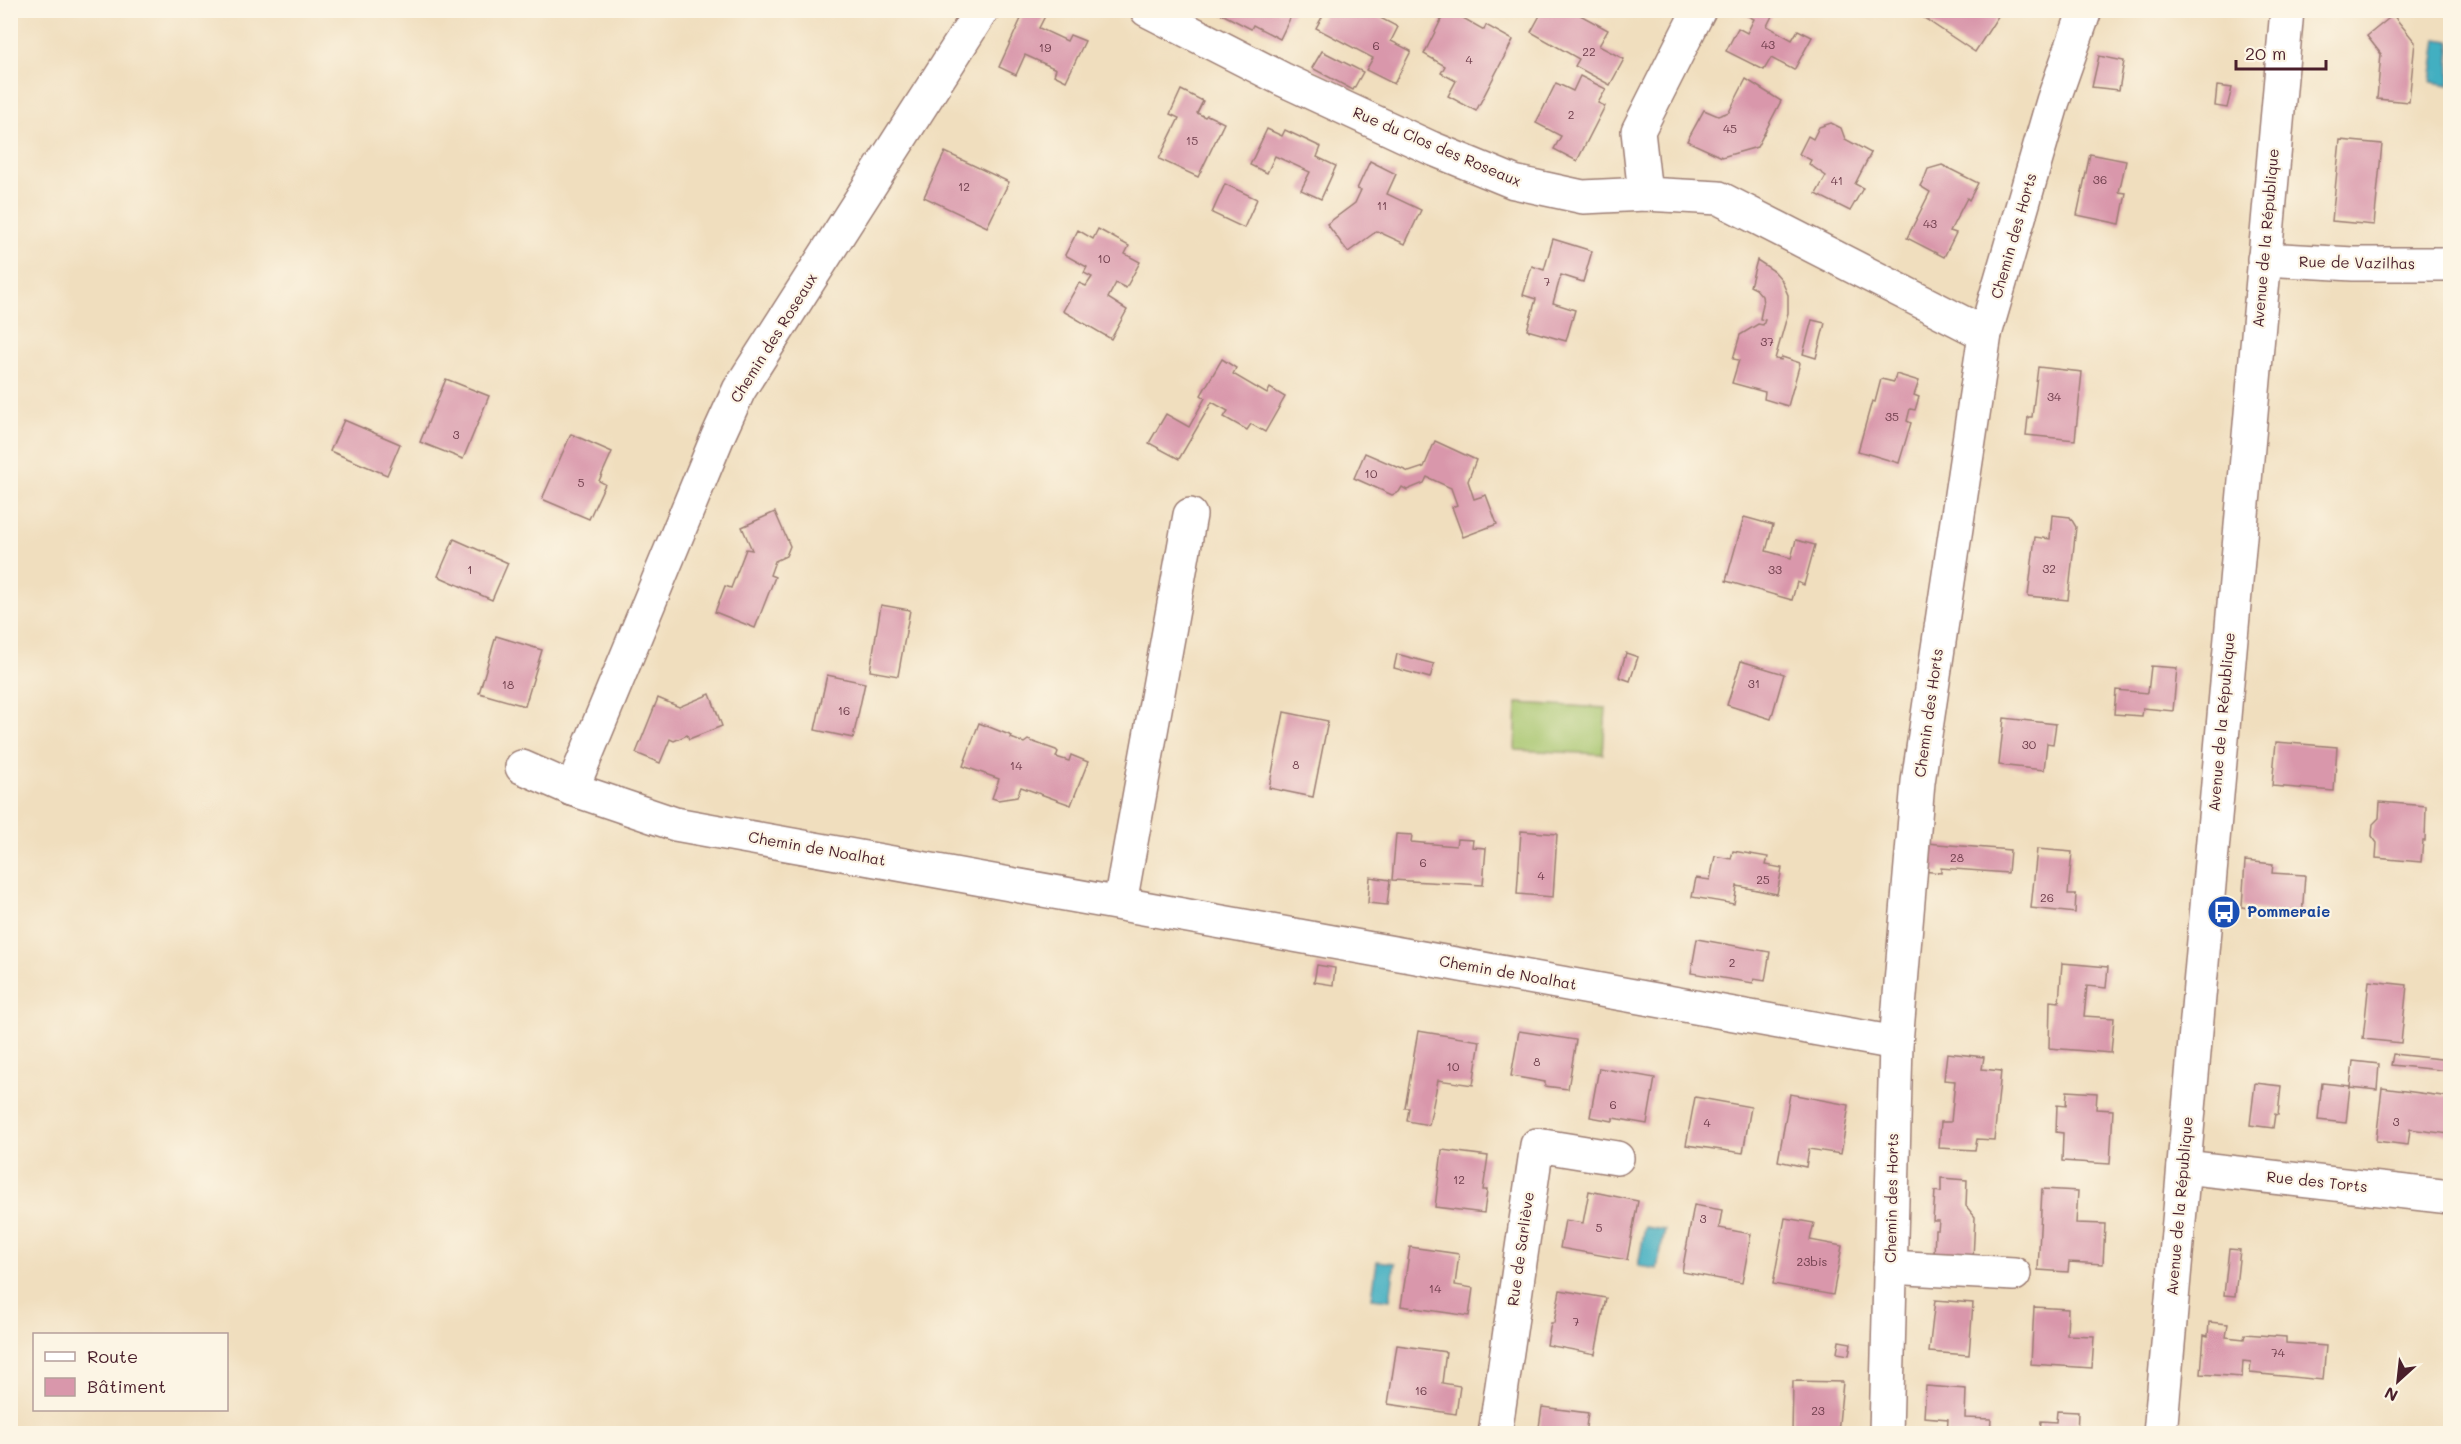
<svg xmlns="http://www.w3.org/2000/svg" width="2461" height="1444" font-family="Mali,sans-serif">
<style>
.green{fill:#a5c46c;stroke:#78724c;stroke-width:1.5}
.water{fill:#43afc1;stroke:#466776;stroke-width:1.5}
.building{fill:#d997ab}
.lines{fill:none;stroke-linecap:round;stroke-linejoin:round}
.minor-casing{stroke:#9d7e74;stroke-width:36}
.minor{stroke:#fff;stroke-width:33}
.labels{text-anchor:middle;stroke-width:4.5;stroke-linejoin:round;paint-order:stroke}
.number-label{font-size:12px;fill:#6e3d4b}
.street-label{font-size:15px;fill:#4a1f2b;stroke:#fcf5e5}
.transit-label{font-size:15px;font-weight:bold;fill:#164399;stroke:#fcf5e5;text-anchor:start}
</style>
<rect width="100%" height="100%" fill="#fcf5e5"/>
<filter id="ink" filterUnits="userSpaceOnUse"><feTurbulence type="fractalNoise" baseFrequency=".0167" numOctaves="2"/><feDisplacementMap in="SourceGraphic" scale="12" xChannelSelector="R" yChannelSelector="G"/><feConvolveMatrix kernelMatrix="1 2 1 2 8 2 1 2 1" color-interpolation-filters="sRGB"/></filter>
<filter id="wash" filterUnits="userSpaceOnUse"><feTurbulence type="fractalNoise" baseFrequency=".008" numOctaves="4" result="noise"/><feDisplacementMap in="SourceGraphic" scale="24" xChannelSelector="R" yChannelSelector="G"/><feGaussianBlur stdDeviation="1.35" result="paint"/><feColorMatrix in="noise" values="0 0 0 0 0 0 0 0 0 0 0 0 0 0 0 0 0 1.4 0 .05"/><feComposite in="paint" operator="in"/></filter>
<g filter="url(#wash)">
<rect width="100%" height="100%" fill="#f0debe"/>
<path class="green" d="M1517 703 1606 708 1603 754 1515 750Z"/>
<g class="water">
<path d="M2437 39 2450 41V85L2431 82Z"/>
<path d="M1645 1227 1665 1230 1657 1269 1638 1266Z"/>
<path d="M1377 1261 1395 1263 1390 1300 1372 1298Z"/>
</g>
<g id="blocks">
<g class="building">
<path d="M1025 10H1034L1045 16 1039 28 1067 41 1070 35 1085 41 1066 81 1054 75 1056 69 1025 55 1016 75 999 67Z"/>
<path d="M1214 10H1294L1280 39 1253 25 1251 29Z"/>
<path d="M1326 10H1365L1398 27 1391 41 1411 51 1394 84 1366 70 1373 58 1316 28Z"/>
<path d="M1446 10H1468L1463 18 1484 30 1486 25 1513 40 1476 111 1448 96 1456 81 1441 73 1445 66 1424 54Z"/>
<path d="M1543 10H1571L1608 30 1599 46 1624 59 1610 85 1575 66 1579 59 1531 32Z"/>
<path d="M1746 10H1775L1767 26 1792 40 1798 30 1812 37 1794 70 1771 58 1764 70 1726 51 1738 28 1747 33 1754 19 1744 14Z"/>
<path d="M1912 10H2002L1975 52Z"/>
<path d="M2393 15 2415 42 2409 102 2377 99 2381 54 2367 36Z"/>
<path d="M1322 51 1363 72 1353 90 1312 68Z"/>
<path d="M2099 56 2124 61 2119 90 2092 87Z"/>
<path d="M1580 76 1606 89 1598 103 1605 106 1577 161 1554 149 1561 136 1536 123 1556 83 1573 91Z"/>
<path d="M1746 79 1781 101 1757 147 1722 157 1687 141 1704 110 1718 116 1729 112Z"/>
<path d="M2217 86 2232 88 2227 108 2215 106Z"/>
<path d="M1181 90 1203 101 1197 113 1205 117 1207 115 1224 123 1198 177 1159 159 1179 118 1170 114Z"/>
<path d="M1831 123 1841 128 1845 139 1871 153 1855 184 1863 188 1850 211 1816 194 1826 176 1809 164 1811 160 1799 154 1808 136 1813 139 1819 127Z"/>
<path d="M1267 129 1282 136 1285 130 1321 147 1317 157 1336 166 1321 199 1301 190 1310 172 1275 156 1267 173 1250 165Z"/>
<path d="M2340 140 2382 144 2374 225 2332 221Z"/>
<path d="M945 152 1009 182 987 227 924 197Z"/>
<path d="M2090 154 2126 161 2119 192 2126 193 2120 224 2077 215Z"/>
<path d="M1370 161 1396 174 1387 194 1421 210 1405 244 1377 231 1348 252 1327 224 1355 203 1361 190 1357 189Z"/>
<path d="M1942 165 1978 183 1969 200 1967 198 1950 231 1956 233 1944 257 1907 238 1930 192 1920 186 1925 177 1928 169Z"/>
<path d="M1225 184 1257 199 1244 228 1212 213Z"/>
<path d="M1098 229 1129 246 1125 254 1140 262 1126 288 1116 283 1108 298 1127 310 1111 339 1063 311 1079 283 1086 286 1092 277 1084 273 1087 267 1065 255 1078 230 1093 239Z"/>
<path d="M1553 239 1592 251 1583 282 1561 275 1553 303 1575 310 1566 341 1527 330 1536 299 1523 295 1532 266 1544 270Z"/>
<path d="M1757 260 1774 271 1781 279 1788 295V313L1775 359 1781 360 1782 357 1800 363 1788 406 1764 399 1765 392 1732 383 1739 360 1733 359 1740 335 1758 324 1763 325 1765 320 1760 319 1763 304 1762 296 1756 289 1750 286Z"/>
<path d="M1812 320 1825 323 1816 358 1803 354Z"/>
<path d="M1222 359 1236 368 1233 374 1267 394 1270 388 1285 397 1265 432 1251 424 1247 430 1224 417 1228 411 1212 402 1179 459 1149 443 1166 414 1189 427 1205 398 1201 395Z"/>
<path d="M2038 367 2082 372 2075 440 2026 435 2028 417H2032Z"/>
<path d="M1896 374 1919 381 1914 395 1919 397 1915 410 1910 409 1907 421 1911 423 1899 463 1858 451 1872 401 1875 402 1881 379 1894 382Z"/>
<path d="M446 379 489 396 463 459 420 442Z"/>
<path d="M344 420 400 444 387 475 330 451Z"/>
<path d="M571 434 612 452 599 481 605 484 589 519 542 499Z"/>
<path d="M1435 441 1476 460 1468 481 1474 499 1486 495 1497 524 1463 537 1452 507 1457 505 1451 488 1427 477 1424 483 1407 490 1402 487 1399 492 1392 495 1354 478 1365 453 1409 472 1424 467Z"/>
<path d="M775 512 790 546 786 556 775 561 770 575 775 577 755 628 715 612 725 586 731 588 746 549 752 550 742 527Z"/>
<path d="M2052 515 2070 517 2076 527 2068 600 2028 596 2035 537 2050 539Z"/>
<path d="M1744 517 1773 525 1766 551 1791 558 1796 540 1815 545 1804 585 1797 582 1792 600 1726 581Z"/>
<path d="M454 539 508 563 492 600 438 576Z"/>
<path d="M881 605 910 610 898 676 870 671Z"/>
<path d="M496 636 542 650 525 706 479 693Z"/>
<path d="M1626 653 1638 657 1630 681 1619 677Z"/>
<path d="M1397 654 1434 664 1430 678 1394 668Z"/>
<path d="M1741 661 1784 674 1771 719 1727 705Z"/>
<path d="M2151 666 2177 668 2173 711 2143 708 2142 716 2114 714 2116 690 2148 693Z"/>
<path d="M827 675 865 683 853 738 815 730Z"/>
<path d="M710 694 722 726 689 739 687 735 674 741 670 739 660 763 636 753 658 698 679 707Z"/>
<path d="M1284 712 1328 721 1313 797 1269 788Z"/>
<path d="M2004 718 2056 724 2053 744 2047 743 2044 770 1999 765Z"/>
<path d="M979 723 1012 736 1011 738 1024 743 1028 740 1056 750 1058 752 1056 757 1069 761 1071 755 1088 762 1071 805 1021 787 1017 797 998 800 992 798 999 779 963 766Z"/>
<path d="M2276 742 2337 747 2334 791 2272 786Z"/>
<path d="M2380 802 2426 806 2425 841H2423L2421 862 2376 858 2377 843 2372 836 2373 824 2379 818Z"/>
<path d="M1521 831 1557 834 1553 897 1517 894Z"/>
<path d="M1396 834 1412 835 1411 842 1456 846 1457 839 1473 840 1472 847 1486 848 1483 885 1392 880Z"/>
<path d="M1926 843 2010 850 2008 873 1941 868V873L1923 871Z"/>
<path d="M2037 849 2072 852 2068 894H2076L2075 913 2031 908Z"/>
<path d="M1733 851 1768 857 1766 865 1782 868 1777 894 1737 886 1734 904 1692 897 1696 878 1710 880 1715 856 1731 859Z"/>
<path d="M2245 861 2273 864 2272 873 2305 875 2302 916 2242 907Z"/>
<path d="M1370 877 1390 880 1387 905 1368 903Z"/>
<path d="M1697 939 1770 952 1765 981 1754 979 1753 983 1691 973Z"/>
<path d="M2062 963 2108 967 2106 988 2087 986 2084 1016 2114 1018 2111 1053 2049 1048 2050 1001 2059 1002Z"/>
<path d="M1317 965 1335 968 1333 985 1314 982Z"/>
<path d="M2369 981 2407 985 2401 1043 2363 1039Z"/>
<path d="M1418 1031 1480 1041 1473 1085 1438 1080 1429 1125 1407 1121 1409 1108H1405Z"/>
<path d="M1519 1031 1576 1040 1568 1089 1545 1086V1082L1511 1076Z"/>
<path d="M1947 1053 1984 1057 1982 1069 2001 1071 1994 1140 1977 1139 1975 1150 1939 1148 1941 1122H1951L1955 1081 1944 1080Z"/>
<path d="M2393 1054 2450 1060V1071L2391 1065Z"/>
<path d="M2353 1061 2379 1064 2377 1090 2350 1087Z"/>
<path d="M1599 1068 1655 1078 1647 1124 1613 1118V1121L1590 1117Z"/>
<path d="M2255 1083 2281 1086 2278 1115 2275 1114 2273 1128 2250 1125Z"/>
<path d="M2322 1083 2350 1086 2346 1123 2318 1120Z"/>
<path d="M2382 1088 2450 1097 2449 1134 2410 1129 2408 1145 2376 1141Z"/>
<path d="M2067 1091 2097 1093 2096 1109 2113 1110 2110 1164 2062 1161 2063 1133 2056 1132 2057 1105 2066 1106Z"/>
<path d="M1790 1094 1849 1105 1841 1154 1809 1149 1806 1167 1778 1161Z"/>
<path d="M1695 1097 1751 1107 1743 1153 1686 1145Z"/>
<path d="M1442 1150 1488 1156 1483 1190H1487L1484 1213 1435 1207Z"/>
<path d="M1941 1178 1967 1180 1966 1206 1975 1217 1973 1259 1934 1257 1935 1230H1938L1939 1221H1933L1935 1191 1941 1192Z"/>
<path d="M2042 1189 2078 1191 2076 1223 2105 1224 2103 1264 2069 1262 2068 1272 2038 1270Z"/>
<path d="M1589 1191 1638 1201 1627 1260 1560 1248 1565 1220 1583 1223Z"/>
<path d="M1694 1205 1722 1210 1719 1228 1751 1234 1742 1283 1682 1272Z"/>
<path d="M1785 1218 1814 1223 1810 1240 1842 1246 1833 1295 1773 1284Z"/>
<path d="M1410 1247 1459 1254 1455 1285 1473 1288 1469 1316 1401 1306Z"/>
<path d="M2229 1249 2240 1250 2235 1296 2224 1295Z"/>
<path d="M1560 1290 1606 1298 1595 1354 1547 1345 1551 1323H1554Z"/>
<path d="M1935 1300 1973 1303 1969 1355 1929 1352Z"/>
<path d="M2034 1307 2068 1309 2067 1335 2094 1336 2092 1368 2031 1364Z"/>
<path d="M2209 1322 2228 1324 2226 1337 2244 1339 2245 1334 2286 1337V1343L2326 1346 2323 1380 2250 1373 2251 1362 2243 1361 2242 1377 2201 1374 2204 1335 2208 1336Z"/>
<path d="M1839 1341 1851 1343 1849 1355 1837 1353Z"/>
<path d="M1397 1345 1446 1352 1442 1383 1460 1386 1456 1414 1388 1404Z"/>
<path d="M1793 1381 1843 1382 1838 1434H1792Z"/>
<path d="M1926 1386 1966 1389 1965 1418 1991 1419 1990 1434H1947L1948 1419 1924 1417Z"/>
<path d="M1542 1407 1588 1413 1585 1434H1538Z"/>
<path d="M2057 1411 2078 1412 2077 1434H2040L2041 1421 2056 1422Z"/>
</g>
</g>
</g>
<g filter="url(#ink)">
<use href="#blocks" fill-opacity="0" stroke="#9d7e74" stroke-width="1.5"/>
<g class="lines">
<g class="minor-casing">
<g id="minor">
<path d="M1147 10 1282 79 1431 148 1514 182 1583 197 1645 194 1719 198 1985 334"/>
<path d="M1645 194 1638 131 1699 10"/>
<path d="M2264 259 2353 264H2450"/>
<path d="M522 767 572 789 675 824 1896 1043"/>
<path d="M572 789 718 436 739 390 982 10"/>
<path d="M1120 903 1190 515"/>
<path d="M2184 1167 2450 1197"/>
<path d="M1890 1267 2014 1274"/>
<path d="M1495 1434 1537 1145 1617 1158"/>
<path d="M1886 1434 1896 1043 1918 782 1985 334 2053 101 2085 10"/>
<path d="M2160 1434 2287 10"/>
</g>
</g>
<use href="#minor" class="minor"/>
</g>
</g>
<defs>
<g id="bus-disc" transform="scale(1.725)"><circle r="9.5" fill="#1a4fb4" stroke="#fcf5e5"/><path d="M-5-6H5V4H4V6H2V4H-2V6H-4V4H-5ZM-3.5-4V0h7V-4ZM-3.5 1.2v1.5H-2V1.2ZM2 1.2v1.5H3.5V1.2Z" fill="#fff"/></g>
</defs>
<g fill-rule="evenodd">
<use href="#bus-disc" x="2224" y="912"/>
</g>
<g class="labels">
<g class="number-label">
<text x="1768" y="49">43</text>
<text x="1376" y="50">6</text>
<text x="1045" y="52">19</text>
<text x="1589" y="56">22</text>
<text x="1469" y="64">4</text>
<text x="1571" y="119">2</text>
<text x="1730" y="133">45</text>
<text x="1192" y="145">15</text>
<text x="2100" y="184">36</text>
<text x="1837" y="185">41</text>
<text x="964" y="191">12</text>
<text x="1382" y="210">11</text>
<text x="1930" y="228">43</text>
<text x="1104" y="263">10</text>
<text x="1547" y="286">7</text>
<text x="1767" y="346">37</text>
<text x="2054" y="401">34</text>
<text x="1892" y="421">35</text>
<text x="456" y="439">3</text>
<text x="1371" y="478">10</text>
<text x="581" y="487">5</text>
<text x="2049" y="573">32</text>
<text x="470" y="574">1</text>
<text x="1775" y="574">33</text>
<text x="1754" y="688">31</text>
<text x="508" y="689">18</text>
<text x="844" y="715">16</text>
<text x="2029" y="749">30</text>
<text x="1296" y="769">8</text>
<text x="1016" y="770">14</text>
<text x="1957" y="862">28</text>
<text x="1423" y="867">6</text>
<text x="1541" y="880">4</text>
<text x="1763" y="884">25</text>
<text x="2047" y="902">26</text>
<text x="1732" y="967">2</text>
<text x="1537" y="1066">8</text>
<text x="1453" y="1071">10</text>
<text x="1613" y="1109">6</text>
<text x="2396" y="1126">3</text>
<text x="1707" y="1127">4</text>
<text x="1459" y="1184">12</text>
<text x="1703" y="1223">3</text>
<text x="1599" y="1232">5</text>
<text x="1812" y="1266">23bis</text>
<text x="1435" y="1293">14</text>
<text x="1576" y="1326">7</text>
<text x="2278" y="1357">74</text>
<text x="1421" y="1395">16</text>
<text x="1818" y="1415">23</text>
</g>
<g class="street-label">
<text transform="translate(1437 147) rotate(23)" y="5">Rue du Clos des Roseaux</text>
<text transform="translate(2014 236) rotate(-74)" y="5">Chemin des Horts</text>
<text transform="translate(2266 238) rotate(-85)" y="5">Avenue de la République</text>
<text transform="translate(2357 263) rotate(1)" y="5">Rue de Vazilhas</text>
<text transform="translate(774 338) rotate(-58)" y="5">Chemin des Roseaux</text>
<text transform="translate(1929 713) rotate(-82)" y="5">Chemin des Horts</text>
<text transform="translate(2222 722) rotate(-85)" y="5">Avenue de la République</text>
<text transform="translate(817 849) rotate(10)" y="5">Chemin de Noalhat</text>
<text transform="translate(1508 973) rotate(10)" y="5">Chemin de Noalhat</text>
<text transform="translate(2317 1182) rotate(6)" y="5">Rue des Torts</text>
<text transform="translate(1892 1198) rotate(-89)" y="5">Chemin des Horts</text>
<text transform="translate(2180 1206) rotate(-85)" y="5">Avenue de la République</text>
<text transform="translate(1521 1249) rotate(-82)" y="5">Rue de Sarliève</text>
</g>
<g class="transit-label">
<text x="2247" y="917">Pommeraie</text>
</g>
</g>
<rect width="2461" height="1444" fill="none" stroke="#fcf5e5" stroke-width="36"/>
<rect x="33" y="1333" width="195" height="78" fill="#fcf5e5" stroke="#b59f9b" stroke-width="1.5"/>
<rect x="45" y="1352" width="30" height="9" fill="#ffffff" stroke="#b59f9b" stroke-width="1.5"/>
<text x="87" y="1363" font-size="18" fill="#4a1f2b">Route</text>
<rect x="45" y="1378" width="30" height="18" fill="#d997ab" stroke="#b59f9b" stroke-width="1.5"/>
<text x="87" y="1393" font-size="18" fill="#4a1f2b">Bâtiment</text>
<g transform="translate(2398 1381) rotate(207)" stroke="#fcf5e5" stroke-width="4.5" paint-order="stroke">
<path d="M0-4.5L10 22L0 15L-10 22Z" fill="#4a1f2b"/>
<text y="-9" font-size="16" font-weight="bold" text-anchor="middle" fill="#4a1f2b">N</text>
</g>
<path d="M2236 60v9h90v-9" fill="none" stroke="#4a1f2b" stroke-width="3"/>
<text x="2245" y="60" font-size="18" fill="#4a1f2b" stroke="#fcf5e5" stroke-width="4.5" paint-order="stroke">20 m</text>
</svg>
